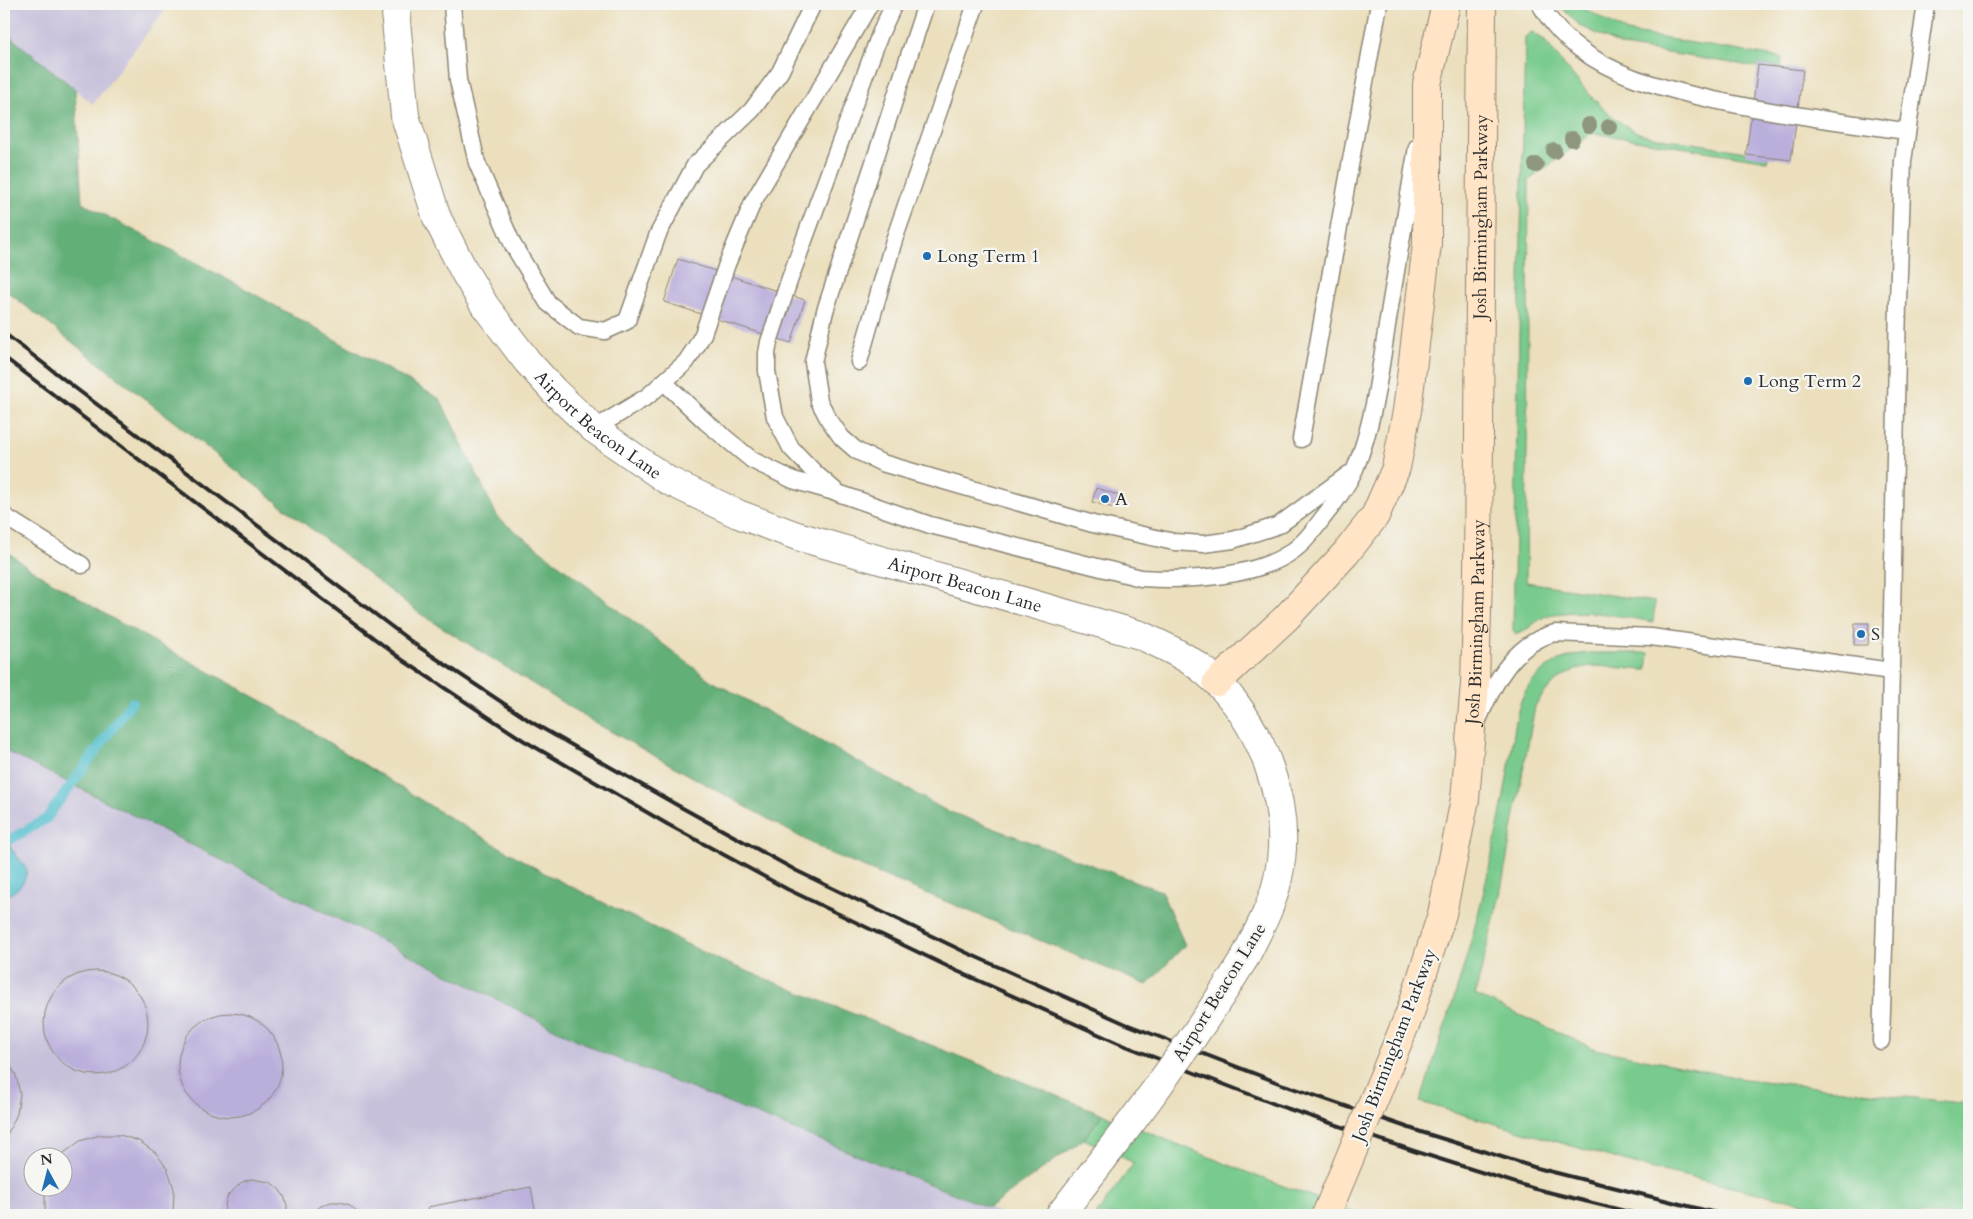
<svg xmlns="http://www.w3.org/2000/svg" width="1973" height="1219" font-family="Cardo,serif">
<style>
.industrial{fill:#c6c0da;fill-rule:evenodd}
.green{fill:#79cb8d;stroke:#527b5c}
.forest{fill:#62af78;stroke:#466d52}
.water{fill:#53bfce;stroke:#3f757c}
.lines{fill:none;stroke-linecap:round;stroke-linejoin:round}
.stream{stroke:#53bfce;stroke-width:10}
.building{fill:#baaedb}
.service-casing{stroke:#8b8574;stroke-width:19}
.tertiary-casing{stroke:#8b8574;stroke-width:30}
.secondary-casing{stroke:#8b8574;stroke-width:30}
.service{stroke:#fff;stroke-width:16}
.tertiary{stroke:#fff;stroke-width:28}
.secondary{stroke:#ffe4c6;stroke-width:28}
.rail{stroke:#2b2b2b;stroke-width:4}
.tertiary-bridge-casing{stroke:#8b8574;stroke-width:30;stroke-linecap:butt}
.secondary-bridge-casing{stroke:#8b8574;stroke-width:30;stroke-linecap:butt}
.tertiary-bridge{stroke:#fff;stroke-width:28}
.secondary-bridge{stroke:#ffe4c6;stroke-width:28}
.tree{fill:#8e967d}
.poi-dot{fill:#1f6fb2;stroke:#f6f6f2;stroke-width:2}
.labels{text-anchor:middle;stroke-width:4.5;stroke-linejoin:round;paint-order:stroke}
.street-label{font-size:18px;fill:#2b2b2b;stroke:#f6f6f2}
.poi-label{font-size:18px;fill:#2b2b2b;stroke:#f6f6f2;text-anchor:start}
</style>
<rect width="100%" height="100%" fill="#f6f6f2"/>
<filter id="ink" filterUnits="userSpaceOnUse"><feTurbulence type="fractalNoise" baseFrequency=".02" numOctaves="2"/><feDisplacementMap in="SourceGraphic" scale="10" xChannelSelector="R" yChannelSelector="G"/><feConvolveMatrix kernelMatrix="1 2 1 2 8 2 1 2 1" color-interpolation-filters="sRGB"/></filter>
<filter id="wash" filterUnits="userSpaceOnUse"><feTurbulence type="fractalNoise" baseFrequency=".0096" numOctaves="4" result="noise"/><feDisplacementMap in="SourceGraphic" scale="20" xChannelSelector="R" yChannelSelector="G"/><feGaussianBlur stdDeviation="1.12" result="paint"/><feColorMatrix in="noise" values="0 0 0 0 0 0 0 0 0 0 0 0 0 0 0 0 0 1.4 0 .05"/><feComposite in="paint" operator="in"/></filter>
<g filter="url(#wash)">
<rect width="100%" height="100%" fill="#ebdfbd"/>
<g class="industrial">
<path d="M4 4H169L93 104 4 32Z"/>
<path d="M4 750 603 1053 1005 1215H4ZM32 1156H62V1186H32Z"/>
</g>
<g class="green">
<path d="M1558 4H1576L1627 32 1782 58 1781 67 1759 65 1758 67 1622 46 1579 25Z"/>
<path d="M1532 32 1544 40C1571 72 1601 116 1639 133 1652 138 1667 139 1681 141 1710 146 1739 150 1768 157L1767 161 1593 133 1529 180 1526 582 1655 602 1653 622C1619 616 1585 608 1549 615 1537 618 1528 632 1516 634L1513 630 1525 37Z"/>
<path d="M1589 653H1649L1647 670C1634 670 1596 664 1585 667 1563 672 1547 687 1535 706L1500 895 1475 995 1595 1049 1744 1079 1969 1104V1215H1869L1771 1196 1641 1166 1420 1102C1447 1021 1474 942 1491 859 1499 824 1505 790 1511 755 1514 736 1515 714 1523 696 1536 670 1561 655 1589 653Z"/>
<path d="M1103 1114 1256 1176 1363 1215H1096L1134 1163 1084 1139Z"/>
</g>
<g class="forest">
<path d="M4 32 75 89 82 203 240 286 440 399 498 518 710 680 945 810 1161 891 1185 945 1147 985 829 853 592 721 419 613 4 289Z"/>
<path d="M4 549 26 566 115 620 264 702 445 815 546 874 719 960 1103 1114 1084 1139 989 1208 603 1053 4 750Z"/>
</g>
<path class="water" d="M4 839 27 869C26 884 16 891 4 898Z"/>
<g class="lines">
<path class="stream" d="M6 842 46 819 132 702"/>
</g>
<g id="blocks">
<g class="building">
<path d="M1758 65 1803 70 1791 160 1746 155Z"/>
<path d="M678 259 805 300 791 343 664 302Z"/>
<path d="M1096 488 1118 495 1114 508 1092 502Z"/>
<path d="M1855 623H1869L1868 645H1854Z"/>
<circle cx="96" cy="1023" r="52"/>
<circle cx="230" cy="1065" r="52"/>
<path d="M4 1057 16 1075 20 1094 17 1114 8 1133 4 1137Z"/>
<path d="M100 1135H120L139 1141 156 1153 168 1170 174 1189 173 1215H47L45 1210V1186H62V1156H60L80 1141Z"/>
<path d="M251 1179 270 1182 278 1188 284 1196 287 1205V1215H224L225 1205 228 1195 242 1182Z"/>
<path d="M531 1187 536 1215H430L428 1207Z"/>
<path d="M331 1202H340L350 1205 361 1215H310L321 1206Z"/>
</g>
</g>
</g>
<g filter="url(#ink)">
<use href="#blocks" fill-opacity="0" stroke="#8b8574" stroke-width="1"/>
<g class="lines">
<g class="service-casing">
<g id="service">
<path d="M452 4 458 80 477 163 513 245 548 303 579 327 605 331 627 321 658 234 695 165 752 110 780 72 813 4"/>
<path d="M894 4 880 34 789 281 769 342 767 353V371L775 417 791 448 816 474 838 493 930 525 1141 578C1186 581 1257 578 1294 550 1305 542 1314 530 1322 519 1334 504 1347 487 1355 469 1376 418 1381 360 1390 307 1399 253 1408 200 1417 147"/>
<path d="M926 4 825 311 813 362 819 401 829 420 842 438 857 451 882 463 1093 524 1174 542 1203 544 1233 540 1279 525 1349 474"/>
<path d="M1540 4C1550 22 1563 37 1580 49 1612 74 1653 85 1692 95 1763 112 1834 121 1906 131"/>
<path d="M859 362 894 240 976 4"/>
<path d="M664 382 706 422 752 460 793 480 831 491"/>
<path d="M594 429 648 396 686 362 696 347 703 334 727 264 753 202 870 4"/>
<path d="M1301 439 1379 4"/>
<path d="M4 516 82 565"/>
<path d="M1478 720C1493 684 1514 643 1555 633L1651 637 1891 671"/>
<path d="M1881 1041 1888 822 1898 301 1903 161 1926 4"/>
</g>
</g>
<g class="tertiary-casing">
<g id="tertiary">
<path id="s1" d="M397 4 396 21 405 116 437 218 464 271 485 306 527 361 554 391 594 429 667 480 738 514 797 536 1140 635C1162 645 1186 656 1206 672 1261 719 1294 806 1278 878 1272 907 1257 933 1244 959"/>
<path d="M1060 1215 1103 1159"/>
</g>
</g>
<g class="secondary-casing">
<g id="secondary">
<path d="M1217 682 1286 618 1346 553 1375 516 1396 468 1407 411 1427 244V84L1446 4"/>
<path id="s2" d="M1410 1013 1442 914 1465 799 1475 684 1478 575 1482 4"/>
</g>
</g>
<use href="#service" class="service"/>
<use href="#tertiary" class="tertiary"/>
<use href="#secondary" class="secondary"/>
<g class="rail">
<path d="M4 333 74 387 416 645 533 723 677 805 797 871 965 952 1126 1024 1284 1085 1421 1132 1537 1168 1724 1215"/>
<path d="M4 357 404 661 523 740 667 824 787 889 957 971 1118 1043 1277 1105 1414 1151 1532 1188 1641 1215"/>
</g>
<g class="tertiary-bridge-casing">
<path id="tertiary-bridge" d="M1103 1159C1153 1095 1201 1029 1244 959"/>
</g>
<g class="secondary-bridge-casing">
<path id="secondary-bridge" d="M1326 1215 1410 1013"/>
</g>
<use href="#tertiary-bridge" class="tertiary-bridge"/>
<use href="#secondary-bridge" class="secondary-bridge"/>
</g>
<g class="tree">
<circle cx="1589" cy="125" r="8"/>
<circle cx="1609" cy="127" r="8"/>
<circle cx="1572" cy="139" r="8"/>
<circle cx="1554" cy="151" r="8"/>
<circle cx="1536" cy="165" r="8"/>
</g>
</g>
<g class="poi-dot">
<circle cx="927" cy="256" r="5"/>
<circle cx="1748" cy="381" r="5"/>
<circle cx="1105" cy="499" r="5"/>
<circle cx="1861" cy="634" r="5"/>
</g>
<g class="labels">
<g class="street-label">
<text dy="6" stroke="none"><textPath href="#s2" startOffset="804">Josh Birmingham Parkway</textPath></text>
<text dy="6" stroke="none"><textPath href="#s1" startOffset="485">Airport Beacon Lane</textPath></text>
<text dy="6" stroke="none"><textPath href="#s1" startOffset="890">Airport Beacon Lane</textPath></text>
<text dy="6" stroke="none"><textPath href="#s2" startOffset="399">Josh Birmingham Parkway</textPath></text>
<text transform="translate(1219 992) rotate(-58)" y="6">Airport Beacon Lane</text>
<text transform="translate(1394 1045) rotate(-69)" y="6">Josh Birmingham Parkway</text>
</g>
<g class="poi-label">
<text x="937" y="262">Long Term 1</text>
<text x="1758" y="387">Long Term 2</text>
<text x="1115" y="505">A</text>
<text x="1871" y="640">S</text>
</g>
</g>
<rect width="1973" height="1219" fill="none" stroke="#f6f6f2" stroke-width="20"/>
<g transform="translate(48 1172) rotate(353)"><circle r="24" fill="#f6f6f2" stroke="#a5a5a2"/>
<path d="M0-4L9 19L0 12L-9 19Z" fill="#1f6fb2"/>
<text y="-8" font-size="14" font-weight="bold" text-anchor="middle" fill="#2b2b2b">N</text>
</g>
</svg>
